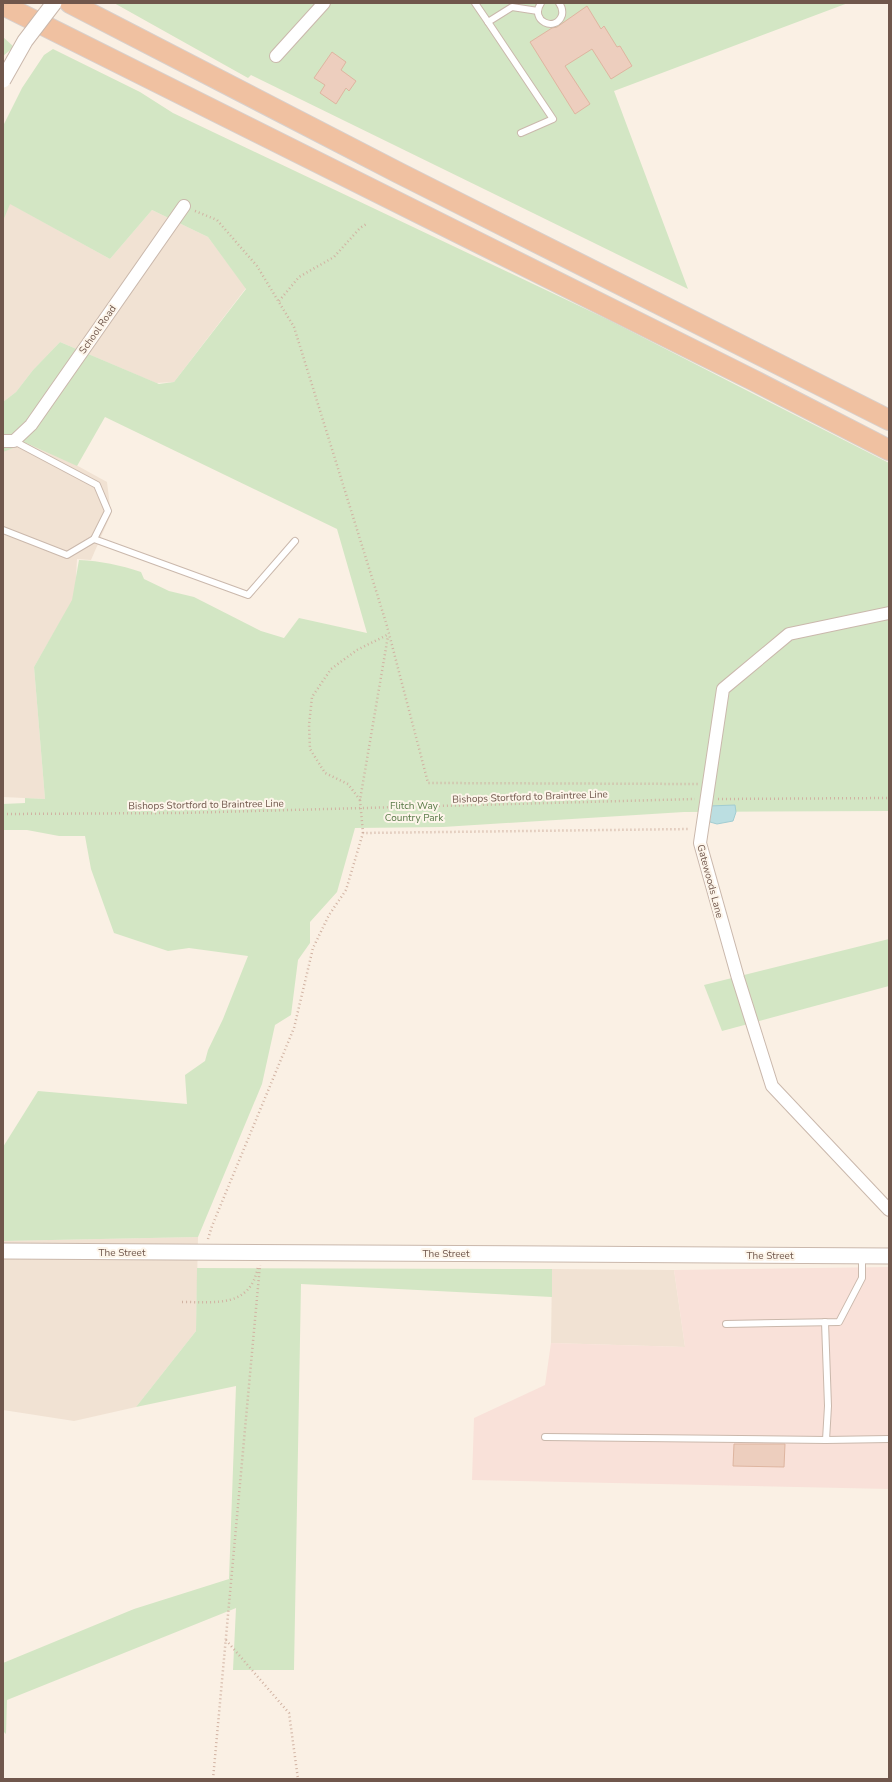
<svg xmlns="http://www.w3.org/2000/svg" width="892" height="1782" font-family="'Nunito Sans',sans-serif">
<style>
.residential{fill:#f1e2d3}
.commercial{fill:#f9e1d9}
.green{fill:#d3e6c4}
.water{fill:#bbdee1;stroke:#a2cdd2}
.building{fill:#edcebe;stroke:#deb5a0}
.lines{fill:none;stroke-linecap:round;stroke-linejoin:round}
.service-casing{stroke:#cab8ac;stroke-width:8}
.minor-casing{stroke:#cab8ac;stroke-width:14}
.tertiary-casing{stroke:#cab8ac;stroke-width:17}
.trunk-casing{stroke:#d7d0cd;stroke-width:22}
.path{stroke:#d1b2a2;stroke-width:2.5;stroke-dasharray:1 3;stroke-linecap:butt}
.service{stroke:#fff;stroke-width:6}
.minor{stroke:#fff;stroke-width:12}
.tertiary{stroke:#fff;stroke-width:15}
.trunk{stroke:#f0c1a1;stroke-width:20}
.tertiary-bridge-casing{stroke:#cab8ac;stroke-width:17;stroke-linecap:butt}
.tertiary-bridge{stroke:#fff;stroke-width:15}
.labels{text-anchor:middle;stroke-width:4;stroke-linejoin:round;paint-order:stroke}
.street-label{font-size:10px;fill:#70574c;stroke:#fdf5ea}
.park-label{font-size:10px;fill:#597a48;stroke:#fdf5ea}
</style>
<rect width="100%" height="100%" fill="#faf0e4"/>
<g class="residential">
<path d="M9 203 110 259 152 210 208 237 246 288 174 382 156 383 60 342 33 370 16 392 3 402V221Z"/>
<path d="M26 443 76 465 107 482 111 514 91 560 77 559 75 596 34 667 45 799 3 797V451Z"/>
<path d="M198 1237 196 1331 136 1407 74 1421 3 1410V1241Z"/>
<path d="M552 1269 674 1270 685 1347 551 1343Z"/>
</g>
<path class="commercial" d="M889 1267V1489L472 1480 474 1418 545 1385 551 1343 685 1347 674 1270Z"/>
<g class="green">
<path d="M114 3H848L614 91 688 289 251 75 248 78Z"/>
<path d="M3 37 14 47 3 56Z"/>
<path d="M53 49 140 92 173 113 611 321 889 463V811L684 812 443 827 355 828 337 892 310 922V943L298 960 291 1015 275 1025 262 1084 198 1237 3 1241V1147L38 1091 187 1104 185 1075 205 1061 208 1050 223 1019 248 956 189 948 168 951 114 933 91 869 85 836H59L27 830H3V804L25 803V798L45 799 34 667 72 600 79 560C101 561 120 565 141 572L144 579 169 591 194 597 261 631 284 638 299 618 367 633 337 529 105 417 77 466 26 443 3 452V402L16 392 33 370 60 342 159 384 174 382 246 289 208 237 152 210 110 259 10 204 3 221V126L22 88 44 55Z"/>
<path d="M889 939V986L722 1031 704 985Z"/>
<path d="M197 1268 552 1269V1297L301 1284 294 1670H233L236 1608 7 1700 6 1734 3 1731V1663L134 1609 229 1579 236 1386 136 1407 196 1331Z"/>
</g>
<path class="water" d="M735 805 736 812 733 821 717 824 710 822 708 813 709 806Z"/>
<g class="building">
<path d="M587 6 601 29 604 26 617 47 620 46 632 66 611 79 592 49 565 66 590 104 575 114 530 42 552 28 557 27Z"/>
<path d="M332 52 346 62 341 70 356 81 349 91 346 88 336 104 320 93 325 85 314 78Z"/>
<path d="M734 1444H785L784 1467 733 1466Z"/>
</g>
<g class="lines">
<g class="service-casing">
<g id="service">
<path d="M475 3 488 22 512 7 538 11"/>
<path d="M541 3C529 21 556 33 562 15 563 10 562 7 559 3"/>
<path d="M488 22 553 119 521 133"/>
<path d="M3 530 67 555 94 539 108 511 97 485 14 441"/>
<path d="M94 539 248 595 295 541"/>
<path d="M825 1322 828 1406 826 1440 889 1439"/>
<path d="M726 1324 839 1322 862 1278V1255"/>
<path d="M545 1437 826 1440"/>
</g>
</g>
<g class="minor-casing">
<g id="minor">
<path d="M276 56 324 3"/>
<path d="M3 441H14L31 425 184 206"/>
<path d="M889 613 789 634 723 689 700 843 738 978 772 1086 889 1210"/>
</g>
</g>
<g class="tertiary-casing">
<path id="tertiary" d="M3 1251 889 1256"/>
</g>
<g class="trunk-casing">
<g id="trunk">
<path d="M70 3 399 173 889 420"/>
<path d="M3 5 751 379 889 450"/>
</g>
</g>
<g class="path">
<path d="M195 211 217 220 257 266 294 327 387 626 428 783 698 784"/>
<path d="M279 301 299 277 334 257 360 228 368 223"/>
<path d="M718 799 889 798"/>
<path d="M360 800 348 784 325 773 310 749 309 725 312 697 331 669 357 650 389 634"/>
<path d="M3 814 180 813 695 799"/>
<path d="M363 833 360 800 388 636"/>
<path d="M208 1239 212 1226 294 1028 313 948 329 915 346 890 363 833 690 829"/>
<path d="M182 1302C216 1302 250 1308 258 1267"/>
<path d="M226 1640 289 1713 298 1779"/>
<path d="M213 1779 260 1265"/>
</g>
<use href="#service" class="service"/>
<use href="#minor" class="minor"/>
<use href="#tertiary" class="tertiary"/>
<use href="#trunk" class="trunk"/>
<g class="tertiary-bridge-casing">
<path id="tertiary-bridge" d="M3 80 25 41 54 3"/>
</g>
<use href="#tertiary-bridge" class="tertiary-bridge"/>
</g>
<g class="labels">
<g class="street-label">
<text transform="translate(97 329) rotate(-55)" y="4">School Road</text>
<text transform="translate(530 796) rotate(-2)" y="4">Bishops Stortford to Braintree Line</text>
<text transform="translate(206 804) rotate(-1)" y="4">Bishops Stortford to Braintree Line</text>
<text transform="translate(711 881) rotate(75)" y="4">Gatewoods Lane</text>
<text x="122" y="1256">The Street</text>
<text x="446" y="1257">The Street</text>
<text x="770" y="1259">The Street</text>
</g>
<g class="park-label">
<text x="414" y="809">Flitch Way<tspan x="414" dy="12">Country Park</tspan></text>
</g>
</g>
<rect width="892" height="1782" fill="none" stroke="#70574c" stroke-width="8"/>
</svg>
